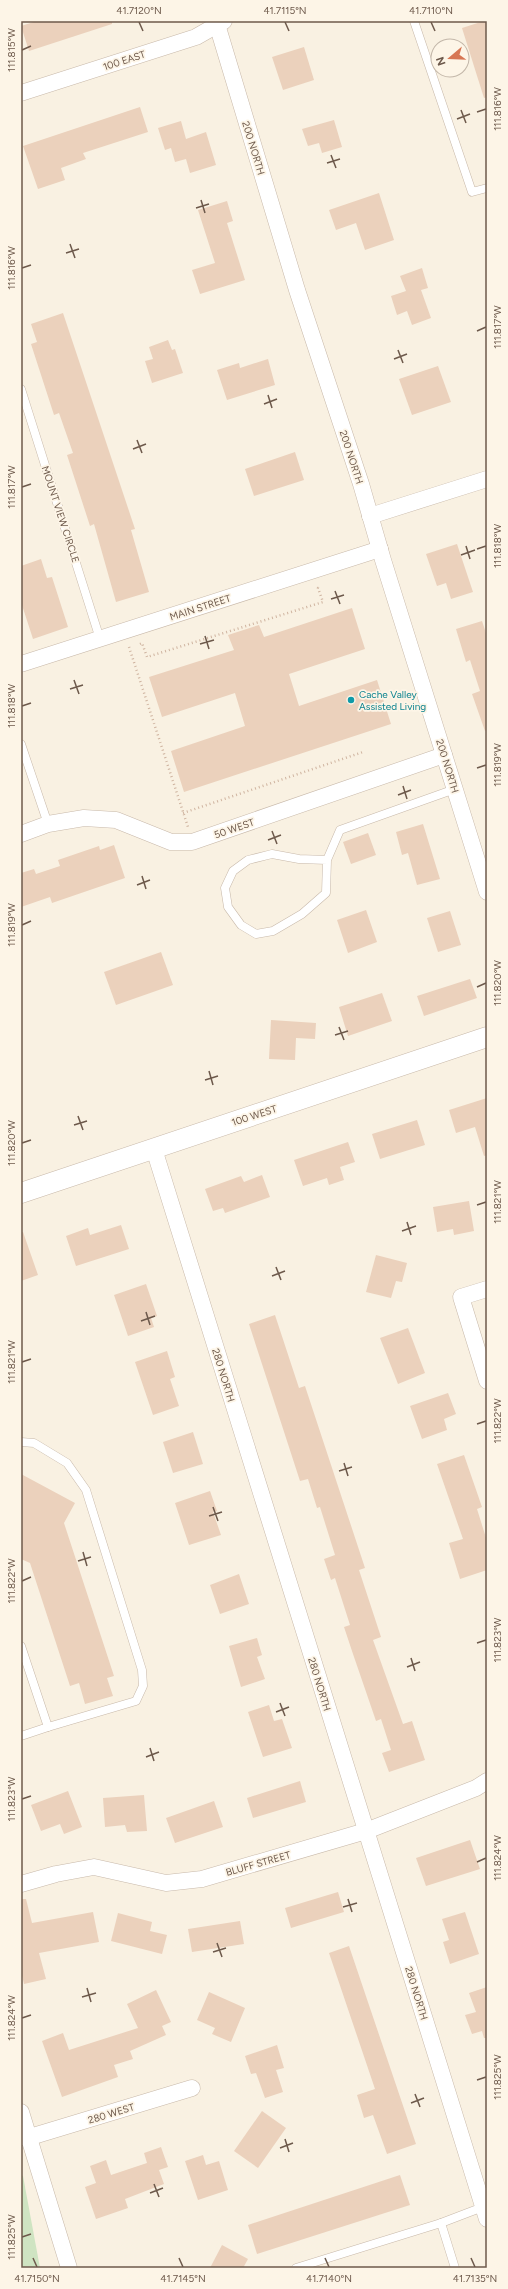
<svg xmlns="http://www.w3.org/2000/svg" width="508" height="2289" font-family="Figtree,sans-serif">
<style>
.green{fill:#cfe4c2}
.building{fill:#ebd1bc}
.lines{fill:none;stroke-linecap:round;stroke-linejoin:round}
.service-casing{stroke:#c8b9aa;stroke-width:9}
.minor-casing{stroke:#c8b9aa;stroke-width:17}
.tertiary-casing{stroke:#c8b9aa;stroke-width:21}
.path{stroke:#cfb4a0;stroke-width:2.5;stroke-dasharray:1 3;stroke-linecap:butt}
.service{stroke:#fff;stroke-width:8}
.minor{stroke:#fff;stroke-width:16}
.tertiary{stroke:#fff;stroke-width:20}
.ticks{fill:none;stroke:#6d594b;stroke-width:1.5}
.culture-dot{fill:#0f9aa8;stroke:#fdf5e7;stroke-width:1.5}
.labels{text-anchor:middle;stroke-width:3.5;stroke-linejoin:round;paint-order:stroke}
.street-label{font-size:10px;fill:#6d594b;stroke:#fdf5e7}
.culture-label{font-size:10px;fill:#0d838f;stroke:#fdf5e7;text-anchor:start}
.neatline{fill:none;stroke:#6d594b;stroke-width:1.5}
.ticks-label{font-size:10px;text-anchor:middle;fill:#6d594b}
</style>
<rect width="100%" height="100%" fill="#f9f1e2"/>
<path class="green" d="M21 2175 23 2176 40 2268H21Z"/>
<g class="building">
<path d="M37 21H112V24L29 51 21 26Z"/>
<path d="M484 21H487V97L484 98 462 28Z"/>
<path d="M304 47 314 80 283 90 272 57Z"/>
<path d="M140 107 148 132 83 153 86 159 61 168 65 180 38 189 23 146Z"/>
<path d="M334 120 342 147 322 153 319 143 308 146 302 129Z"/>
<path d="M181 121 186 139 206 132 216 165 190 173 186 159 175 162 171 148 165 150 158 128Z"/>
<path d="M379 193 394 240 365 250 356 223 336 230 329 210Z"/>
<path d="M227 201 233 221 227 223 245 280 200 294 192 270 215 263 198 210Z"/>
<path d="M422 268 428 288 421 290 431 318 412 325 407 311 397 315 391 296 406 291 400 276Z"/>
<path d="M63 313 135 529 131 530 149 592 116 602 94 524 90 526 67 455 73 453 59 413 54 415 31 344 37 342 31 324Z"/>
<path d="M168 340 172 350 175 349 183 373 152 383 145 361 153 359 149 347Z"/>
<path d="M268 359 275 385 227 400 217 370 239 363 240 368Z"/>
<path d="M438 366 451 402 412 415 399 379Z"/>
<path d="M295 452 304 480 254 496 245 469Z"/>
<path d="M457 544 473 592 451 599 446 583 437 586 426 554Z"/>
<path d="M41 559 47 578 52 577 68 627 33 639 21 602V566Z"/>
<path d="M352 608 365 649 289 674 299 706 377 680 391 724 184 792 171 751 245 726 235 693 162 717 149 677 234 650 228 635 259 625 264 637Z"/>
<path d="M482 621 487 636V730L485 731 472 694 480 691 470 660 466 662 456 629Z"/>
<path d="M423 824 440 879 417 885 408 853 402 855 396 832Z"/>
<path d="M368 833 376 855 351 864 343 842Z"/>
<path d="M114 845 125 878 52 903 50 897 21 907V873L34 869 36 874 60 866 58 860 99 846 100 850Z"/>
<path d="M366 910 377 942 348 953 337 920Z"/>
<path d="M450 911 461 945 438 952 427 918Z"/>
<path d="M161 952 173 985 116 1005 104 972Z"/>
<path d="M470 979 477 998 424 1016 417 996Z"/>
<path d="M382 993 392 1021 348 1036 339 1007Z"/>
<path d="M271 1020 316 1023 315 1039 296 1038 295 1060 269 1059Z"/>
<path d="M487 1098V1155L484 1156 475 1127 456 1133 449 1110Z"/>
<path d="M417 1120 425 1145 380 1159 372 1134Z"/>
<path d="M348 1142 355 1162 340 1167 344 1180 329 1185 327 1178 303 1186 294 1160Z"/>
<path d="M262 1175 270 1197 225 1213 223 1208 213 1211 205 1189 241 1176 244 1182Z"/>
<path d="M469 1201 474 1231 454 1235 453 1229 437 1232 433 1207Z"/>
<path d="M121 1225 129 1249 76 1266 66 1236 88 1228 90 1235Z"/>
<path d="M21 1232H23L38 1275 21 1281Z"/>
<path d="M376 1255 407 1263 402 1282 396 1281 391 1298 366 1292Z"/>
<path d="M146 1284 157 1316 151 1318 154 1327 128 1336 114 1295Z"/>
<path d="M275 1315 299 1388 305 1386 365 1568 359 1570 381 1637 373 1640 403 1724 412 1721 425 1760 389 1772 382 1753 391 1750 381 1719 376 1721 353 1654 344 1627 350 1625 335 1578 331 1580 324 1559 335 1555 320 1507 317 1508 308 1479 300 1481 249 1324Z"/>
<path d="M408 1328 425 1373 398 1384 380 1338Z"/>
<path d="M167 1351 175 1377 170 1379 179 1406 153 1415 135 1362Z"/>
<path d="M448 1393 456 1414 444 1419 447 1430 422 1439 410 1406Z"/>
<path d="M193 1432 203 1464 173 1473 163 1442Z"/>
<path d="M464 1455 482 1507 477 1509 487 1541V1570L460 1579 449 1543 463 1539 437 1464Z"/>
<path d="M21 1474 75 1503 64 1523 114 1676 107 1678 113 1696 85 1704 79 1683 70 1686 30 1563 21 1559Z"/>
<path d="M210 1491 217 1511 213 1512 221 1535 189 1545 175 1503Z"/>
<path d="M239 1574 249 1604 220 1614 210 1585Z"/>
<path d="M257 1638 262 1655 257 1657 265 1679 241 1687 229 1646Z"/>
<path d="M269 1705 274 1721 282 1719 292 1748 263 1757 248 1712Z"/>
<path d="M300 1781 306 1802 253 1818 247 1798Z"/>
<path d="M68 1791 82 1827 64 1834 60 1824 41 1831 31 1805Z"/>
<path d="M144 1795 147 1831 127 1832 125 1825 105 1827 103 1798Z"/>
<path d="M214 1801 223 1827 175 1843 166 1818Z"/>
<path d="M470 1840 480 1869 426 1886 416 1858Z"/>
<path d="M338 1892 344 1912 291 1928 285 1908Z"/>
<path d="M21 1899H26L32 1923 93 1912 99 1942 39 1953 46 1979 24 1984 21 1971Z"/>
<path d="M465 1912 479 1954 450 1964 443 1942 449 1940 442 1919Z"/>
<path d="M118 1913 152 1922 150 1931 167 1935 162 1954 111 1941Z"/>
<path d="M240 1921 244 1944 192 1952 188 1929Z"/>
<path d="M349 1946 416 2144 387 2154 373 2115 364 2118 357 2095 375 2089 329 1953Z"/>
<path d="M487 1987V2038H484L482 2031 472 2034 465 2015 476 2012 469 1993Z"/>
<path d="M156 1990 171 2022 162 2026 166 2035 130 2051 133 2059 114 2065 118 2077 62 2097 42 2041 63 2033 69 2050 138 2028 127 2004Z"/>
<path d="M209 1992 245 2008 231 2042 212 2034 215 2028 197 2020Z"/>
<path d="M277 2045 284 2068 276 2070 283 2092 265 2098 256 2073 251 2074 245 2056Z"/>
<path d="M262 2111 286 2128 258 2168 234 2151Z"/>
<path d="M161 2147 168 2167 159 2170 164 2184 125 2199 128 2208 96 2219 85 2187 96 2183 90 2166 106 2160 111 2175 147 2163 144 2153Z"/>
<path d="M203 2155 206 2165 219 2161 228 2190 198 2200 185 2161Z"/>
<path d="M400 2175 410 2205 257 2254 248 2225Z"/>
<path d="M222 2245 248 2259 243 2268H210Z"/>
</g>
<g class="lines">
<g class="service-casing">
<g id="service">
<path d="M414 21 472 192 487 188"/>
<path d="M21 389 100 639"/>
<path d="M21 744 48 824"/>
<path d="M327 860 299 859 272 854 248 860 233 871 225 888 228 907 241 925 256 934 273 931 302 914 326 893 327 860 340 830 455 789"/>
<path d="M21 1442 34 1443 67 1463 86 1490 142 1670 143 1686 136 1701 48 1727"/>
<path d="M21 1646 48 1727 21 1736"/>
<path d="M441 2223 483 2207"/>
<path d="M296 2268 441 2223 455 2268"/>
</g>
</g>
<g class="minor-casing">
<g id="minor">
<path d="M216 21 297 290 361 484 383 560 487 892"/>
<path d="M21 93 196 37 224 21"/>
<path d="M370 516 487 479"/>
<path d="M21 664 380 549"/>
<path d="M21 834 48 824 84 818 116 820 171 842H192L444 755"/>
<path d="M154 1149 487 2219"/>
<path d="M487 1289 461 1297 487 1381"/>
<path d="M21 1884 56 1874 94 1867 166 1883 202 1879 366 1831 476 1788 487 1781"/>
<path d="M21 2112 69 2268"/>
<path d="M21 2137H30L192 2088"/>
</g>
</g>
<g class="tertiary-casing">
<path id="tertiary" d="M21 1193 487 1037"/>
</g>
<g class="path">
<path d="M140 644 142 643 147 657 323 602 318 588 320 587"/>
<path d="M129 647 188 827"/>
<path d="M183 813 363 752"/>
</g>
<use href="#service" class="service"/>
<use href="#minor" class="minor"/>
<use href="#tertiary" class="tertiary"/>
</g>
<path class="ticks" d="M139 22 143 31M285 22 289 31M431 22 435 31M22 50 31 46M461 110 466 123M477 112 486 109M457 119 470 114M331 155 336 168M327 163 340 159M201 200 205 213M196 208 209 204M70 244 75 258M66 253 79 249M22 268 31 265M477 331 486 327M398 350 403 363M394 359 407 354M268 395 272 408M264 404 277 399M137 440 142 453M133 449 146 444M22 487 31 484M466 546 470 559M477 549 486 546M461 555 475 550M335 591 340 604M331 599 344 595M205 636 209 649M200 644 214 640M74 680 79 694M70 689 83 685M22 706 31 703M477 768 486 765M403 786 407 799M398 795 411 790M272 831 277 844M268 840 281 835M142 876 146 889M137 885 150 880M22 925 31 921M477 987 486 983M339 1027 344 1040M335 1035 348 1031M209 1071 213 1085M205 1080 218 1076M78 1116 83 1130M74 1125 87 1121M22 1143 31 1140M477 1205 486 1202M407 1222 411 1235M402 1231 416 1226M276 1267 281 1280M272 1276 285 1271M146 1312 150 1325M141 1321 155 1316M22 1362 31 1359M477 1424 486 1421M344 1463 348 1476M339 1471 352 1467M213 1507 218 1521M209 1516 222 1512M83 1552 87 1566M78 1561 91 1557M22 1581 31 1577M477 1643 486 1640M411 1658 415 1671M407 1667 420 1662M280 1703 285 1716M276 1712 289 1707M150 1748 154 1761M146 1757 159 1752M22 1799 31 1796M477 1862 486 1858M348 1899 352 1912M343 1907 357 1903M217 1943 222 1957M213 1952 226 1948M87 1988 91 2002M82 1997 96 1993M22 2018 31 2015M477 2080 486 2077M415 2094 420 2107M411 2103 424 2098M285 2139 289 2152M280 2148 293 2143M154 2184 159 2197M150 2193 163 2188M22 2237 31 2234M33 2258 37 2267M179 2258 183 2267M325 2258 329 2267M471 2258 475 2267"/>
<circle class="culture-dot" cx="351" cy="700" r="4"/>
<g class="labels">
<g class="street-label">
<text transform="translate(124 60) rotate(-18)" y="4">100 EAST</text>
<text transform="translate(254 148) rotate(73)" y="4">200 NORTH</text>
<text transform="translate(352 457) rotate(72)" y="4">200 NORTH</text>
<text transform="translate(61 514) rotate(72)" y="4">MOUNT VIEW CIRCLE</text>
<text transform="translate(200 607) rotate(-18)" y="4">MAIN STREET</text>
<text transform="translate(448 766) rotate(73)" y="4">200 NORTH</text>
<text transform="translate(234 828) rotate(-19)" y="4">50 WEST</text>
<text transform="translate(254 1115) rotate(-18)" y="4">100 WEST</text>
<text transform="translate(224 1375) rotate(73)" y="4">280 NORTH</text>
<text transform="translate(320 1684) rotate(73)" y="4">280 NORTH</text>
<text transform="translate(258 1863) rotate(-16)" y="4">BLUFF STREET</text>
<text transform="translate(417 1993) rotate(73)" y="4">280 NORTH</text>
<text transform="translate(111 2113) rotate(-17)" y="4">280 WEST</text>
</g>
<g class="culture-label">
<text x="359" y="698">Cache Valley<tspan x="359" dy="12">Assisted Living</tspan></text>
</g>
</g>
<rect width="508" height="2289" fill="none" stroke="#fdf5e7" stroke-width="44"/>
<g transform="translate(450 58) rotate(251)"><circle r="19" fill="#fdf5e7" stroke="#c3b7a9"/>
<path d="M0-3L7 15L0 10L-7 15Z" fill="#d77653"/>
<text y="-6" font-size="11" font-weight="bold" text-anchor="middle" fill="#6d594b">N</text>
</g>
<rect x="22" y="22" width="464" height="2245" class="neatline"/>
<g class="ticks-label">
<text x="139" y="14">41.7120°N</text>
<text x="285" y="14">41.7115°N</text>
<text x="431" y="14">41.7110°N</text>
<text transform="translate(11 50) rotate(-90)" y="4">111.815°W</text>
<text transform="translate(497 109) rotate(-90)" y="4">111.816°W</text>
<text transform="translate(11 268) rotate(-90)" y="4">111.816°W</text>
<text transform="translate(497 327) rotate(-90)" y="4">111.817°W</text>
<text transform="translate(11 487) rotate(-90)" y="4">111.817°W</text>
<text transform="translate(497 546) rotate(-90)" y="4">111.818°W</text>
<text transform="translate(11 706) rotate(-90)" y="4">111.818°W</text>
<text transform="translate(497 765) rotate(-90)" y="4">111.819°W</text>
<text transform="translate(11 925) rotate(-90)" y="4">111.819°W</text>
<text transform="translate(497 983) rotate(-90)" y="4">111.820°W</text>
<text transform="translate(11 1143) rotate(-90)" y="4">111.820°W</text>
<text transform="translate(497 1202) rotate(-90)" y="4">111.821°W</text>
<text transform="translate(11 1362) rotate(-90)" y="4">111.821°W</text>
<text transform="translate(497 1421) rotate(-90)" y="4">111.822°W</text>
<text transform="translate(11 1581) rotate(-90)" y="4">111.822°W</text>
<text transform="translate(497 1640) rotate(-90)" y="4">111.823°W</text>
<text transform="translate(11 1799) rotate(-90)" y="4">111.823°W</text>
<text transform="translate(497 1858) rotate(-90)" y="4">111.824°W</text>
<text transform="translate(11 2018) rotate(-90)" y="4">111.824°W</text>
<text transform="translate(497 2077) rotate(-90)" y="4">111.825°W</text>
<text transform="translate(11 2237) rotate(-90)" y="4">111.825°W</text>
<text x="37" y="2282">41.7150°N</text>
<text x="183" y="2282">41.7145°N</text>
<text x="329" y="2282">41.7140°N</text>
<text x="475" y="2282">41.7135°N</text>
</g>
</svg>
